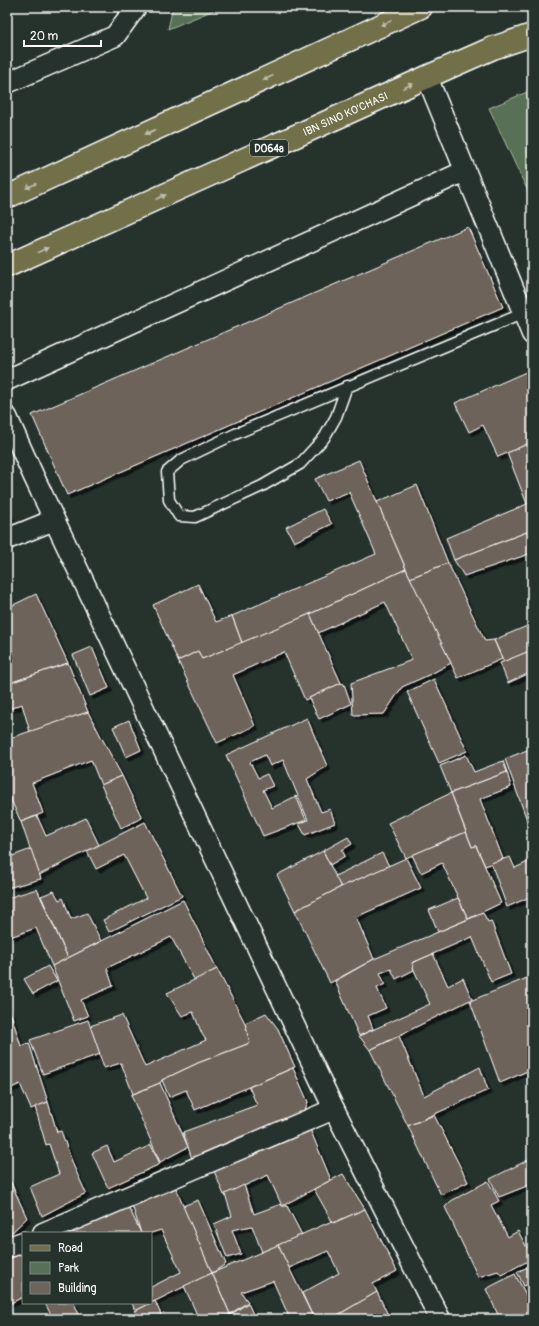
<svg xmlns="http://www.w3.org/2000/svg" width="539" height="1326" font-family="Pangolin,sans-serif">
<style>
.green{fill:#587055;stroke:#acb8aa}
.building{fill:#6e635a;stroke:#fff;filter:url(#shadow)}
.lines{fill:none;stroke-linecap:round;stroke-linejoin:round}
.service-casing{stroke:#fff;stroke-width:13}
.minor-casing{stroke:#fff;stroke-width:23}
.primary-casing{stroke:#fff;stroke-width:25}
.service{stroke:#26332d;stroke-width:10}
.minor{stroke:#26332d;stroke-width:20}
.primary{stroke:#716f4a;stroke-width:22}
.oneway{fill:#bfbeae}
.labels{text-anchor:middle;stroke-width:3.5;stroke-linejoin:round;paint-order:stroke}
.shield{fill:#26332d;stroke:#bec2c0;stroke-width:1}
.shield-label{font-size:10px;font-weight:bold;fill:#fff}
.street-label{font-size:11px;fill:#fff;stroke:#26332d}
</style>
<defs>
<filter id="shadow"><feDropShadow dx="3.5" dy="3.5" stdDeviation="0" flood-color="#0009"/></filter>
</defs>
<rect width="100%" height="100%" fill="#26332d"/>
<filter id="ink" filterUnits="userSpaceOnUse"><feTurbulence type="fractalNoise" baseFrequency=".025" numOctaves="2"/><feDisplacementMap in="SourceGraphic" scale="8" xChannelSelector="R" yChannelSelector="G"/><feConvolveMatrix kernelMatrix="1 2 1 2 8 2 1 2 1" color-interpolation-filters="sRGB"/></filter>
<g filter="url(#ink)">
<g class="green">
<path d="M173 7H221L168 29Z"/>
<path d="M532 90V200L489 108Z"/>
</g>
<g class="building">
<path d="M468 227 503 307 67 495 32 415Z"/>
<path d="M526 372 532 386V442L498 457 483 425 469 432 455 403Z"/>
<path d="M532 442V530L454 560 446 538 527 504 507 453Z"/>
<path d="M359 460 406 569 310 614 242 643 232 616 376 554 349 492 326 501 315 479Z"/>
<path d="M417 485 448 563 410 578 377 502Z"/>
<path d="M7 508 11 518 7 520Z"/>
<path d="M323 509 332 524 294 542 286 527Z"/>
<path d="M532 530V553L464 576 454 560Z"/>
<path d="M448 563 485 641 494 640 502 659 458 678 410 578Z"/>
<path d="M406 569 451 663 433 673 402 687 384 714 353 715 351 683 412 660 385 602 318 633 310 614Z"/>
<path d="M198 584 216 622 232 616 242 643 202 659 198 651 178 661 153 605Z"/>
<path d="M36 594 68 663 7 684V665L14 662 7 645V608Z"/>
<path d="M310 614 341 683 305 700 284 652 233 675 255 726 217 743 178 661 198 651 202 659Z"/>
<path d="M532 624V650L504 662 494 640Z"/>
<path d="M92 647 109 688 90 696 73 655Z"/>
<path d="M532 650V672L508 683 500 663Z"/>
<path d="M68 663 88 712 30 732 22 704 7 710V684Z"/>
<path d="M434 679 467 751 439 763 407 692Z"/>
<path d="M341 683 344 684 351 704 319 719 309 698Z"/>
<path d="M88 712 122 776 101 785 91 760 32 783 43 813 21 822 7 791V739Z"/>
<path d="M307 718 327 766 307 779 321 812 330 809 335 823 305 835 299 824 308 820 283 760 270 766 265 755 250 762 258 778 267 774 273 786 263 790 272 808 296 796 306 820 263 836 226 755Z"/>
<path d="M129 720 141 750 126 757 113 727Z"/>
<path d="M532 748V834L505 759Z"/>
<path d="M466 755 474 772 503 761 507 772 451 793 440 766Z"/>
<path d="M507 772 511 787 480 799 503 859 485 866 476 846 472 847 451 793Z"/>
<path d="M122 776 142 818 121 828 101 785Z"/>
<path d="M451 793 466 832 406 858 388 823Z"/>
<path d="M37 816 46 836 86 818 99 845 39 875 21 822Z"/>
<path d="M145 822 182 896 109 932 103 920 146 898 124 855 96 869 87 851Z"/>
<path d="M466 832 472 847 476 846 501 903 468 919 442 863 421 873 412 855Z"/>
<path d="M348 837 352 844 342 850 345 856 330 865 323 851Z"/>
<path d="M31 849 41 879 7 888V858Z"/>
<path d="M323 851 341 887 295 911 277 875Z"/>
<path d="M382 853 389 866 341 887 335 876Z"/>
<path d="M510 857 515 868 532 860V896L507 907 491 863Z"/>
<path d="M406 858 421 888 356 917 374 959 330 983 295 911 341 887Z"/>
<path d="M37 889 68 958 52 966 36 928 7 938V898Z"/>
<path d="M54 891 59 900 63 898 71 919 87 913 101 941 68 958 41 896Z"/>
<path d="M458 898 468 919 438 932 429 910Z"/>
<path d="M183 900 217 969 195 981 171 937 107 968 113 986 81 1000 88 1016 74 1021 52 966Z"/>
<path d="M483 913 488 922 491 921 511 974 491 982 472 937 412 963 414 970 396 979 391 969 380 973 385 984 377 988 386 1008 368 1016 373 1029 359 1036 335 981 374 959Z"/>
<path d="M433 954 448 986 463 978 472 999 370 1050 359 1036 430 1004 414 970 412 963Z"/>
<path d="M48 966 57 981 33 994 24 979Z"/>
<path d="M217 969 245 1023 250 1043 198 1063 162 1080 160 1083 133 1094 121 1063 104 1068 90 1026 122 1015 145 1067 206 1040 202 1034 193 1012 182 1016 167 993Z"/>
<path d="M532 976V1069L500 1083 470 1001Z"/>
<path d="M7 1002 21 1046 29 1043 48 1102 31 1109 20 1084 7 1090Z"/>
<path d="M266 1013 278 1029 295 1067 195 1110 186 1090 169 1097 162 1080 198 1063 250 1043 245 1023Z"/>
<path d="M88 1020 100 1054 43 1074 30 1040Z"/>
<path d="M399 1036 424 1096 480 1067 488 1090 408 1126 370 1050Z"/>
<path d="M293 1068 308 1102 303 1115 192 1159 183 1132 257 1105 249 1087Z"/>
<path d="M160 1083 188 1147 160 1162 131 1095Z"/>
<path d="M48 1102 57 1132 61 1131 74 1167 86 1193 42 1216 30 1187 59 1174 49 1144 46 1145 35 1107Z"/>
<path d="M434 1115 468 1182 441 1195 408 1126Z"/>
<path d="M310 1129 331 1180 282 1206 268 1175 224 1195 214 1171Z"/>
<path d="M151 1145 160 1164 108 1188 92 1153 107 1146 114 1162Z"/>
<path d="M532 1158V1184L499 1197 490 1179Z"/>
<path d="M7 1174 27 1218 7 1237Z"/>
<path d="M343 1174 365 1209 333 1223 314 1189Z"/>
<path d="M488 1181 499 1201 491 1205 508 1237 518 1231 532 1257V1259L501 1275 498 1271 478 1277 445 1207 451 1201Z"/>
<path d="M244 1185 254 1214 281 1204 282 1206H287L302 1235 262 1252 252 1226 232 1230 241 1254 227 1258 214 1224 232 1216 225 1194Z"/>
<path d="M176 1188 212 1273 135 1311 132 1303H151V1287L181 1272 161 1230 151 1233H141L132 1205Z"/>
<path d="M198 1200 226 1264 212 1273 183 1206Z"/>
<path d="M127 1204 141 1233H64Z"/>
<path d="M365 1209 397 1271 373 1284 377 1292 331 1319H314L302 1293 339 1273 328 1251 289 1268 278 1245 332 1221 333 1223Z"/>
<path d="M278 1245 314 1319H290L273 1281 241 1292 248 1302 230 1314 212 1273Z"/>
<path d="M23 1253V1297L7 1305V1260Z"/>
<path d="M532 1265V1283L524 1286 517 1272Z"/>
<path d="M212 1273 230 1314 220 1319H199L184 1286Z"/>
<path d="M515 1274 532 1306V1319H500L486 1289Z"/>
<path d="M377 1292 390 1319H331Z"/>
<path d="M155 1301 163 1319H139L135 1311Z"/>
<path d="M45 1303H74L81 1319H53Z"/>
<path d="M248 1303 255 1319H231L230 1315Z"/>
</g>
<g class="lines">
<g class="service-casing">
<path id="service" d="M347 386 336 417 324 438 300 464 262 486 195 517 179 516 169 500 167 472 181 460 235 434 524 313"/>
</g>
<g class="minor-casing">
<g id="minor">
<path d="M427 77 532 334"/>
<path d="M7 83 115 36 136 7"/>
<path d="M7 380 465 171"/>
<path d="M7 417 34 477 334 1109 440 1319"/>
<path d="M7 539 54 520"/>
<path d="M43 1233 334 1109"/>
<path d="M12 1246 23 1242"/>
</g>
</g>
<g class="primary-casing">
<g id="primary">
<path d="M7 197 421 7"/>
<path id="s1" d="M7 266 427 77 493 48 532 35"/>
</g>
</g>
<use href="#service" class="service"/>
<use href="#minor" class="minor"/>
<use href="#primary" class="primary"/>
</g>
<defs><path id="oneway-solid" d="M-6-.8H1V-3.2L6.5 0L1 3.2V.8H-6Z"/></defs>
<g class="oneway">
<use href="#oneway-solid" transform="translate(386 23) rotate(155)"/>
<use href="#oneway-solid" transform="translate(268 78) rotate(155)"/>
<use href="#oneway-solid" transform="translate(408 86) rotate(-24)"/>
<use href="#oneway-solid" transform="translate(150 132) rotate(155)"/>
<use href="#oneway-solid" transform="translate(31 186) rotate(156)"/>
<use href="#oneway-solid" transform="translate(161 197) rotate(-24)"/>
<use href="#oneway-solid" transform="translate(43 250) rotate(-24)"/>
</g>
</g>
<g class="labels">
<rect class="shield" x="250" y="140" width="38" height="16" rx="3"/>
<g class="shield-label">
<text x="269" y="152">D064a</text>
</g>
<g class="street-label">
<text dy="4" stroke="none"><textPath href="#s1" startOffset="371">IBN SINO KO'CHASI</textPath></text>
</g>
</g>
<rect width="539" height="1326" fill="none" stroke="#26332d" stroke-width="24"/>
<rect x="12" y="12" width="515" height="1302" fill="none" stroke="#fff" stroke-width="1.5" filter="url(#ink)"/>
<rect x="22" y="1232" width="130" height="72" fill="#26332d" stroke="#7d8581"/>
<rect x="30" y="1245" width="20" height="6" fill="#716f4a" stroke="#7d8581"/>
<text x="58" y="1252" font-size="12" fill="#ffffff">Road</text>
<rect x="30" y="1262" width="20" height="12" fill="#587055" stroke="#7d8581"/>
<text x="58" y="1272" font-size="12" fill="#ffffff">Park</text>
<rect x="30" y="1282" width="20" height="12" fill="#6e635a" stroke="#7d8581"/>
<text x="58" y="1292" font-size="12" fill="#ffffff">Building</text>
<path d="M24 40v6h77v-6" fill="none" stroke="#ffffff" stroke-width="2"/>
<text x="30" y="40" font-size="12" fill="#ffffff" stroke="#26332d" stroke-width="3" paint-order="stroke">20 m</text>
</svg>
